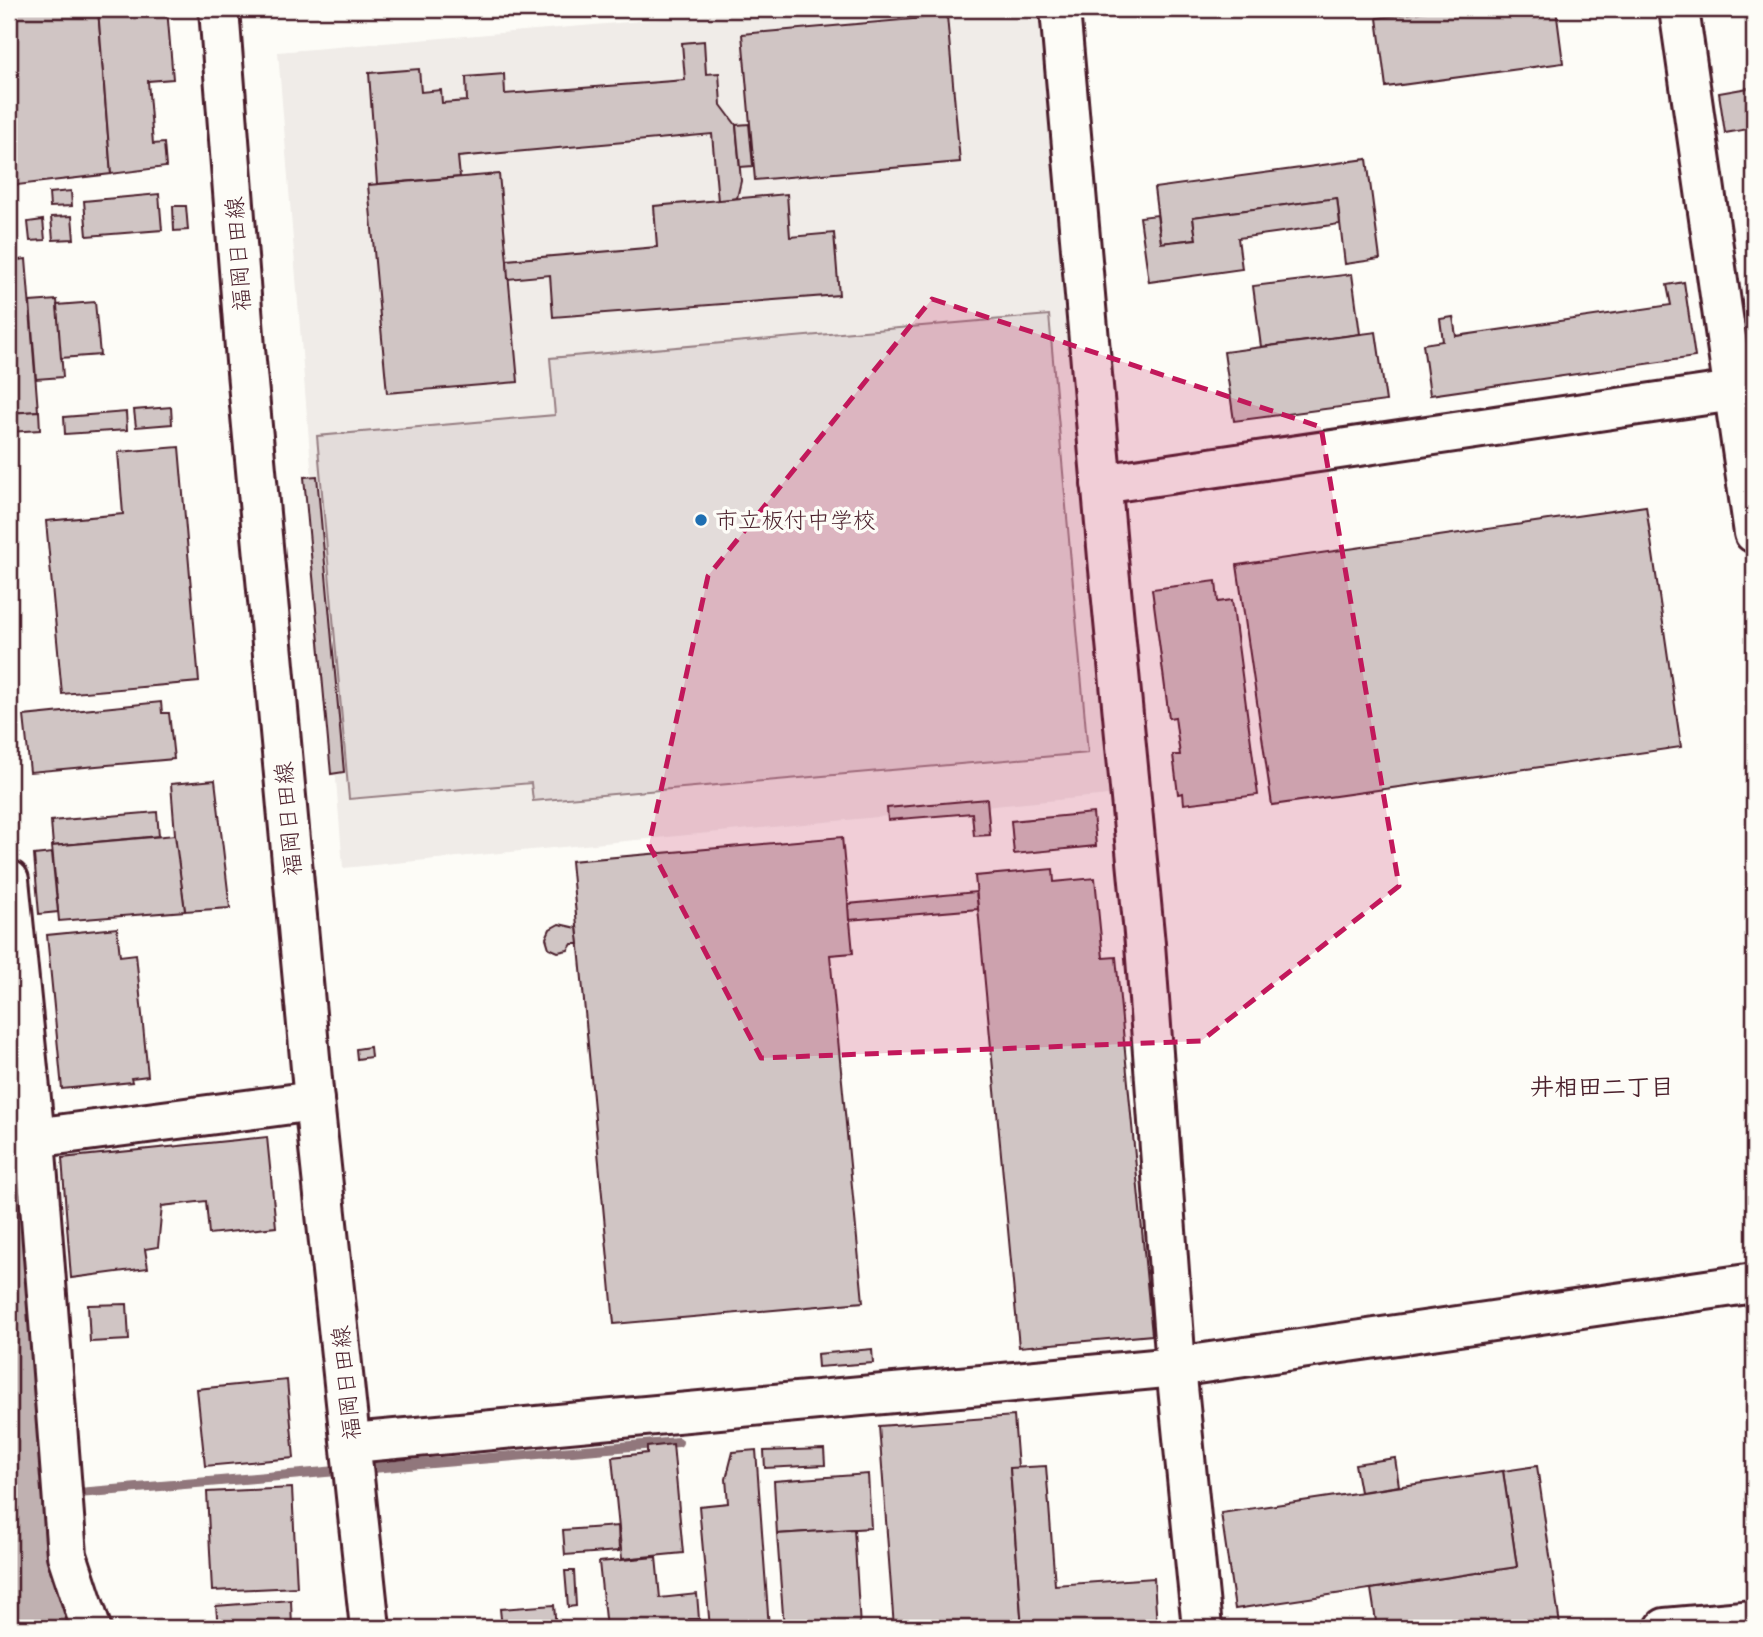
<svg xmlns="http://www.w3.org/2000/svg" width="1763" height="1637" font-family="Mynerve,'Klee One',sans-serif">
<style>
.built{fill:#f0ece8}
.green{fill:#e3dcda;stroke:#967e82;stroke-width:2}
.water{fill:#c0b1b1;stroke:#91777b;stroke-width:2}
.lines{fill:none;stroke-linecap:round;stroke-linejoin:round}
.stream{stroke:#91777b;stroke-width:10}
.building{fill:#d0c5c4;stroke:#4a1f2b;stroke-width:2}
.minor-casing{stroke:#4a1f2b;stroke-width:44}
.major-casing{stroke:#4a1f2b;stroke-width:44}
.minor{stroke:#fdfcf7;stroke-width:38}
.major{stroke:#fdfcf7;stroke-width:38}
.marked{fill:#c2185b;fill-opacity:0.2;stroke:#c2185b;stroke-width:5;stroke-dasharray:14 9;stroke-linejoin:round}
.poi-dot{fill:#1f6fb2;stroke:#fdfcf7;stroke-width:2.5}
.labels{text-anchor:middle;stroke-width:7;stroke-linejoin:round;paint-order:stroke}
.street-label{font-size:23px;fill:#4a1f2b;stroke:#fdfcf7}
.poi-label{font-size:23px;fill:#4a1f2b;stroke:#fdfcf7;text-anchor:start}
.neighbourhood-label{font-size:24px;font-weight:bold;fill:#4a1f2b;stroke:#fdfcf7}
</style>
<rect width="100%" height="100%" fill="#fdfcf7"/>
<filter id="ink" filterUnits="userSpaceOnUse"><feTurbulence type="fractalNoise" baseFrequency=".0143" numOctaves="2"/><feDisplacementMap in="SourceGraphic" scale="14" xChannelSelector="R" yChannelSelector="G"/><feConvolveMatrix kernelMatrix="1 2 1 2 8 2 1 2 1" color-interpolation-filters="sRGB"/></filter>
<g filter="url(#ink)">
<path class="built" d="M780 9H1044L1109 795 343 868 278 52Z"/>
<path class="green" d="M1049 315 1088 753 533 801 531 783 349 799 317 436 555 415 550 358Z"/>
<path class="water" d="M9 1016 10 1070 22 1234 43 1474 84 1628H19L14 1620 9 1601Z"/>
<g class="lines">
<path class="stream" d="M67 1494 678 1442"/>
</g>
<g class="building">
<path d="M9 9H98L111 174 9 186Z"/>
<path d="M98 9H167L173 79 148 81 153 144 164 143 166 167 111 174Z"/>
<path d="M1442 9H1556L1563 63 1386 87 1377 18Z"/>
<path d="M947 16 960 162 755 180 742 34Z"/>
<path d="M704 41 706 74 719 73 721 105 736 125 741 181 737 198 718 201 712 134 458 157 460 177 377 184 369 73 419 69 421 92 441 90 442 103 467 101 466 77 504 74 505 94 685 80 682 43Z"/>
<path d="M1754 87V128L1725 133 1719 93Z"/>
<path d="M749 124 753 166 740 167 736 125Z"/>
<path d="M1367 159 1380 259 1345 264 1337 198 1193 217 1196 239 1161 243 1154 188Z"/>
<path d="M499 174 518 382 387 393 368 185Z"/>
<path d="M71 191 72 206 50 207 49 193Z"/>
<path d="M159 194 162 230 87 236 84 201Z"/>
<path d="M787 194 790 237 834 233 839 295 553 317 550 275 508 279 507 260 657 247 654 206Z"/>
<path d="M1337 198 1340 224 1238 238 1242 269 1149 282 1140 217 1157 215 1161 243 1196 239 1193 217Z"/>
<path d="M173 206H186L188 230 174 231Z"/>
<path d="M72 216 74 239 53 240 51 217Z"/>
<path d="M43 220 45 240 30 241 28 222Z"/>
<path d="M26 259 38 411 9 413V261Z"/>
<path d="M1352 274 1360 334 1261 347 1253 286Z"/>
<path d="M1684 282 1695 357 1430 395 1423 344 1443 341 1440 319 1453 317 1456 336 1671 305 1667 285Z"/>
<path d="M57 300 63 377 36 379 30 302Z"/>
<path d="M95 302 100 355 61 358 57 305Z"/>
<path d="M1376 332 1386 401 1234 421 1224 352Z"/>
<path d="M171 407 172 424 136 427 134 410Z"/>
<path d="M39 411 40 430 9 432V413Z"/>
<path d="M126 412 127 430 65 434 64 417Z"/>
<path d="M179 447 199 682 62 694 46 521 123 514 118 452Z"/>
<path d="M317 476 344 772 331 774 304 477Z"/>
<path d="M1646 506 1681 747 1272 805 1237 565Z"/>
<path d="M1216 581 1218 602 1232 600 1258 795 1184 804 1183 793 1178 794 1173 755H1180L1175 717 1169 718 1152 589Z"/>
<path d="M161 702 162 713H169L174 759 30 772 24 716Z"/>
<path d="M215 780 230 908 185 911 176 847 171 784Z"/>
<path d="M987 799 990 835 974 836 972 813 888 820 887 808Z"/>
<path d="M157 812 159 836 53 846 51 821Z"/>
<path d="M1093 813 1096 846 1014 854 1011 821Z"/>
<path d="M175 835 185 911 59 921 52 846Z"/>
<path d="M842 837 853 953 830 955 863 1302 614 1324 571 861Z"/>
<path d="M52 853 58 912 39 914 34 855Z"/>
<path d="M1053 869 1054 882 1095 878 1103 958 1116 957 1152 1335 1019 1347 975 876Z"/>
<path d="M976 892 978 909 849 920 848 904Z"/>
<path d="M559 924 577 928 579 944H572L568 950 558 952 549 948 546 938 550 929Z"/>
<path d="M117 928 120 956 136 954 148 1076 131 1078 132 1082 62 1089 47 935Z"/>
<path d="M370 1047 371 1057 357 1059 356 1049Z"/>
<path d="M267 1137 276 1227 209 1234 206 1201 162 1206 158 1247 145 1249 148 1268 71 1278 62 1158Z"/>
<path d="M127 1304 129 1340 90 1342 88 1305Z"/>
<path d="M872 1349 873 1363 818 1367 817 1354Z"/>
<path d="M287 1380 294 1458 205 1466 197 1389Z"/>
<path d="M1014 1416 1018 1468H1010L1022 1628H894L879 1426Z"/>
<path d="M673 1444 683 1553 622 1559 612 1457 647 1453V1447Z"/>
<path d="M824 1449 825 1465 765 1468 764 1451Z"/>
<path d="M756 1450 769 1628H710L699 1506 728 1503 726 1479 733 1452Z"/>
<path d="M1395 1458 1399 1486 1360 1492 1355 1464Z"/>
<path d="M1046 1466 1055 1585 1154 1578 1157 1628H1022L1010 1468Z"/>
<path d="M1537 1466 1560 1625 1526 1628H1377L1371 1589 1517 1567 1503 1471Z"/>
<path d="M1503 1471 1517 1567 1235 1609 1221 1513Z"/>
<path d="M868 1474 871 1528 777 1534 774 1481Z"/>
<path d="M292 1488 297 1587 212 1591 207 1492Z"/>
<path d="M618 1526 619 1551 565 1555 563 1530Z"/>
<path d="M854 1529 860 1628H784L777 1534Z"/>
<path d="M656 1557 660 1598 697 1594 699 1619H689L690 1628H606L599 1562Z"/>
<path d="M565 1571H574L576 1606 568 1607Z"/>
<path d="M291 1600 292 1628H218L216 1606Z"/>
<path d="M554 1605 556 1628H502L500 1609Z"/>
</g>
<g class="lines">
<g class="minor-casing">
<g id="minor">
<path d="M1060 9 1109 569 1145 944 1176 1367 1202 1628"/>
<path d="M1679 9 1754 533"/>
<path d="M1101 484 1754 388"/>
<path d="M9 880 35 1139 67 1555 91 1628"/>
<path d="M11 1141 314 1101"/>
<path d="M352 1443 1176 1367 1754 1283"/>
<path d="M1665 1628 1754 1620"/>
</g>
</g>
<g class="major-casing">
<path id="major" d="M219 9 246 361 314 1101 370 1628"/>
</g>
<use href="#minor" class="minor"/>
<use href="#major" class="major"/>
</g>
</g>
<path class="marked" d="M932 299 1321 427 1399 886 1201 1041 761 1058 649 845 708 576Z"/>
<circle class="poi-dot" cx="701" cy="520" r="7"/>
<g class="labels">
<g class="street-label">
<text transform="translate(238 254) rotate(-94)" y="8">福岡日田線</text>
<text transform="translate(288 819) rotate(-95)" y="8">福岡日田線</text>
<text transform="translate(346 1383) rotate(-96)" y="8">福岡日田線</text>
</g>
<g class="poi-label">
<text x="715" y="528">市立板付中学校</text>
</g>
<g class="neighbourhood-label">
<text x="1602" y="1095">井相田二丁目</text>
</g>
</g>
<rect width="1763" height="1637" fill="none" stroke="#fdfcf7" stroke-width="35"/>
<rect x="18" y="18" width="1728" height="1602" fill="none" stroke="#4a1f2b" stroke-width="2.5" filter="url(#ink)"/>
</svg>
